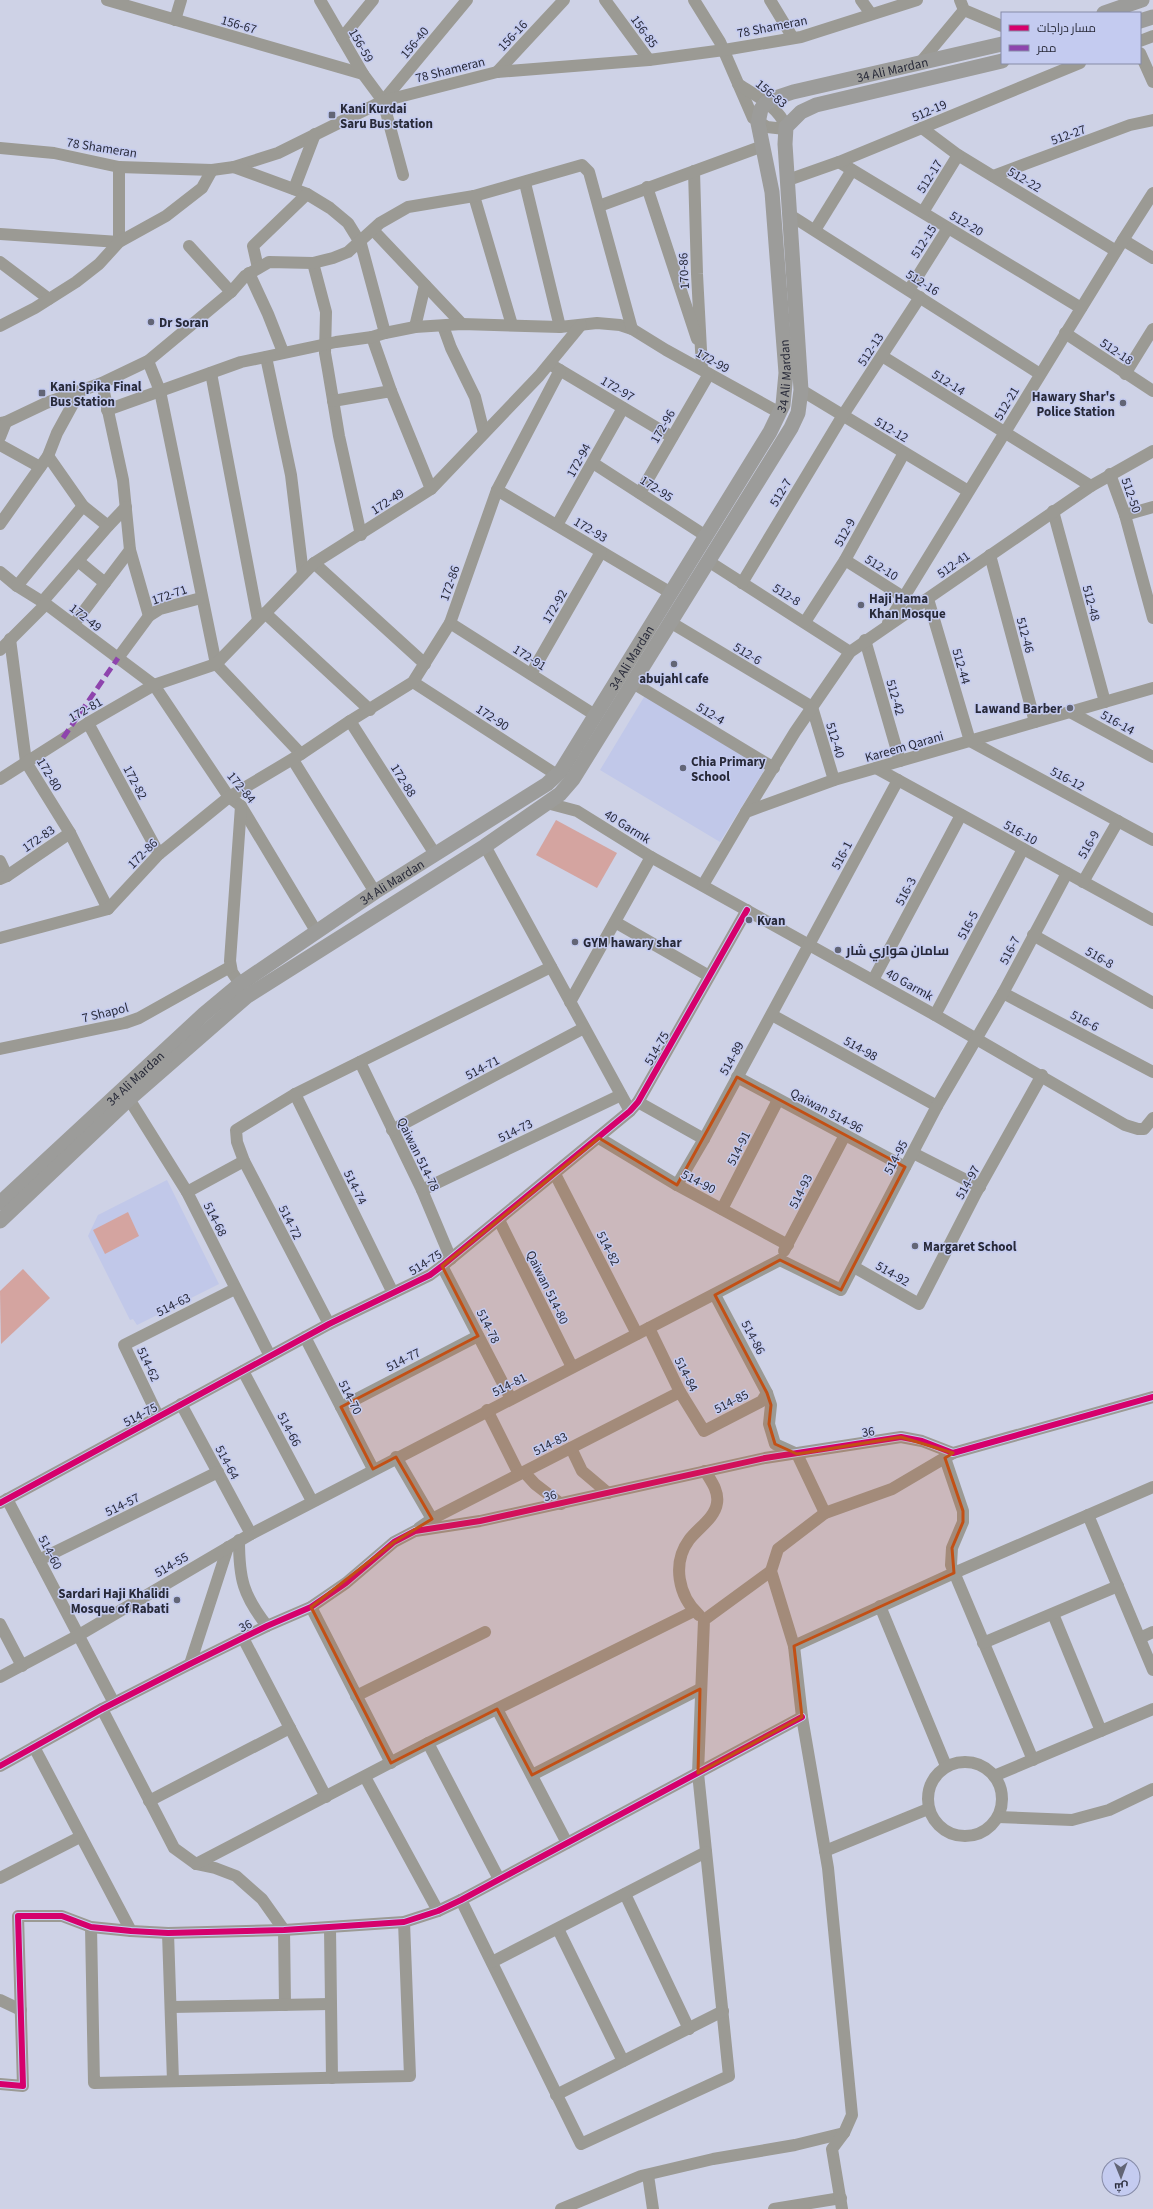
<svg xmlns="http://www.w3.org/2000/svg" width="1153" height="2209" font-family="'Source Sans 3',Cairo,sans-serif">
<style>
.built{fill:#c1c8e9}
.green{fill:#d4a4a0}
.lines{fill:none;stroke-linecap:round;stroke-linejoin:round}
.minor{stroke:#9b9a94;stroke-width:12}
.major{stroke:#9c9c9a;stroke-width:15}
.quiet{stroke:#8e44ad;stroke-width:5;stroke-dasharray:10 5;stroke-linecap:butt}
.cycleway-casing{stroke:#c4cbf0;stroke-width:8}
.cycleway{stroke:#d6006c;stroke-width:6}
.marked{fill:#c25015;fill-opacity:0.2;stroke:#c25015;stroke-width:3;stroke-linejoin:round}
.poi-dot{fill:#626576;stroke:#c4cbf0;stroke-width:1.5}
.labels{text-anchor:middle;stroke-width:3;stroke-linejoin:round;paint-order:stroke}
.street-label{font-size:13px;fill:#282a39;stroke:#c4cbf0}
.poi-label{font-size:13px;font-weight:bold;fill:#282a39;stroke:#c4cbf0;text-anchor:start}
</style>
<rect width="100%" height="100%" fill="#ced2e6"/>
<g class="built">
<path d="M647 692 766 767 720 842 600 770Z"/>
<path d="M167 1180 219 1284 137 1325 133 1319 130 1320 88 1236 98 1215Z"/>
</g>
<g class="green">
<path d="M556 820 617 853 597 888 536 855Z"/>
<path d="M128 1212 139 1236 105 1254 93 1230Z"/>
<path d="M23 1269 50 1298 1 1344 0 1291Z"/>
</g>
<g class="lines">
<g class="minor">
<path d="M107 0 363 74"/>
<path d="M320 0 363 74 383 101 403 175"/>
<path d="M605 0 649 60"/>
<path d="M694 0 720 42 753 118 767 127 785 129"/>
<path d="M770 0 793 38"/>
<path d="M861 0 871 14"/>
<path d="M960 0 964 10 1002 26"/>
<path d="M175 20 181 0"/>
<path d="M342 38 373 0"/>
<path d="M1140 41 1153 36"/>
<path d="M1140 53 1153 82"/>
<path d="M920 63 964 10"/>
<path d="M497 72 564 0"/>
<path d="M738 84C755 95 779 107 786 127"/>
<path d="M383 101 467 0"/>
<path d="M922 128 958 155 1116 251"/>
<path d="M0 148 54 153 119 167 212 170 234 167 278 153 383 101 497 72 649 60 724 50 801 37 917 0"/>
<path d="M839 162 1081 308"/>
<path d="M234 167 307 194 330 208 348 223 361 244 385 333"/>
<path d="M694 171 697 274 702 369"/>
<path d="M993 176 1130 125 1153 120"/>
<path d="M788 180 839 162 1080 63"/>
<path d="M525 183 560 327"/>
<path d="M647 187 697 339"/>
<path d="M294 189 315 134"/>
<path d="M474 196 512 325"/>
<path d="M599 206 763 146"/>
<path d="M923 212 958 155"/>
<path d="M790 215 1040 374"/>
<path d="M815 230 852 170"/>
<path d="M374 231 462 324"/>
<path d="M0 234 119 242V167"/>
<path d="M1123 240 1153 258"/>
<path d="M189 246 231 292"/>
<path d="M0 262 49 299"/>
<path d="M313 263 326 312 325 353 328 370 339 436 361 535"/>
<path d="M258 268 253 246 307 194"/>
<path d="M249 273 268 314 283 352"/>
<path d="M909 290 948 228"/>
<path d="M0 326 35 308 76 282 99 264 119 242 166 216 202 188 212 170"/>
<path d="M443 326 451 348 475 397 484 433"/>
<path d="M415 327 425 285"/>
<path d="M1065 333 1153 391"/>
<path d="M372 337 391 391"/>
<path d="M882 356 1091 486"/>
<path d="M266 357 291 475 303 574"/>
<path d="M148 361 160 391 216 664 301 754"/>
<path d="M553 366 672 437"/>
<path d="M211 373 258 620"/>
<path d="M1125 374 1153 329"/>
<path d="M102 383 123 480 130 550 149 616"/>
<path d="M801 390 968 491"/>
<path d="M333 401 391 391 431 489"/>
<path d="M107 410 241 362 336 342 372 337 385 333 415 327 462 324 560 327 597 323 620 325 632 329 666 350 780 413"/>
<path d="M0 423 6 422 46 403 102 383 148 361 231 292 245 276 269 262 313 263 333 258 348 252 380 223 408 207 474 196 582 165 589 172 632 329"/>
<path d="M0 437 6 422"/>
<path d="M0 445 40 467"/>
<path d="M48 456 83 506 108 526"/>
<path d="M593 463 706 536"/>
<path d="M1110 474 1125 515 1153 618"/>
<path d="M497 490 671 593"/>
<path d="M640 493 709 374"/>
<path d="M1053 511 1105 702"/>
<path d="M1125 515 1153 507"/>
<path d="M0 524 48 456 57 433 80 391"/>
<path d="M557 525 623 408"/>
<path d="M990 555 1035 722"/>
<path d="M845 560 905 598"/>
<path d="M78 561 105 583"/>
<path d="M708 561 850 652"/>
<path d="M314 563 425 664"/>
<path d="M0 572 17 586 46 604 154 685 229 797 241 806 316 931"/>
<path d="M742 583 843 415 920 297"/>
<path d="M17 586 83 506"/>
<path d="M928 599 970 741 1153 840"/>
<path d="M43 601 108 526 126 507"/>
<path d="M265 613 370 710"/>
<path d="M670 622 812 707 834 780"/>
<path d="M805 622 845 560 904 453"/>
<path d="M450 623 595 715"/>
<path d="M888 623 1123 240 1153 193"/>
<path d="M74 624 130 550"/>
<path d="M10 639 26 762 70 833 108 909"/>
<path d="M865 640 900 761"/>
<path d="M0 650 46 604"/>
<path d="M118 658 149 616 160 609 201 598"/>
<path d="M531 674 601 552"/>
<path d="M413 682 557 775"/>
<path d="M633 683 774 768"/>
<path d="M1070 712 1153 757"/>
<path d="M350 721 435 854"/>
<path d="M88 723 159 854"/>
<path d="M293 760 375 892"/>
<path d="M876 768 1153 920"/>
<path d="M0 779 88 723 154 685 216 664 314 563 431 489 539 376 581 325"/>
<path d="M547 803 577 811 651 857 935 1015 1125 1125 1138 1129H1144L1153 1118"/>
<path d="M746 812 795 732 850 652 1091 486 1153 451"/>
<path d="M485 846 630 1111"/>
<path d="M0 861 7 876"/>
<path d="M0 879 7 876 70 833"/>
<path d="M1083 882 1118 821"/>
<path d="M703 885 746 812 834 780 1153 688"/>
<path d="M615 922 709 976"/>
<path d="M1033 935 1153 1003"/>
<path d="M0 938 108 909 159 854 229 797 301 754 350 721 413 682 450 623 497 490 560 370"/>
<path d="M873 980 961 815"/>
<path d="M240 984 232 972 230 961 241 806"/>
<path d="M1003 993 1153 1072"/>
<path d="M570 1002 651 857"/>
<path d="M772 1015 937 1106"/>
<path d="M935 1015 1023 849"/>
<path d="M0 1049 125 1023 139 1018 230 967"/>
<path d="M360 1062 422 1190 451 1259"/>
<path d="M737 1077 905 1167"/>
<path d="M295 1094 393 1293"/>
<path d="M129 1099 187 1192 270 1356"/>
<path d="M638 1102 704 1139"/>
<path d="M392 1130 584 1028"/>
<path d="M599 1138 677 1185 788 1245"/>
<path d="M913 1153 980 1187"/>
<path d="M555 1174 637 1334"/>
<path d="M677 1185 704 1139 898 780"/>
<path d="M422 1190 621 1095"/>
<path d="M187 1192 244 1161"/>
<path d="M722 1209 778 1100"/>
<path d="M499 1220 572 1367"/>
<path d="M784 1251 845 1135"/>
<path d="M780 1260 841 1290 937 1106 1003 993 1067 873"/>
<path d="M442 1266 511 1399"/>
<path d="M854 1267 919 1304 976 1193 1042 1075"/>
<path d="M715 1295 767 1393 771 1405 769 1424 775 1444 797 1454 825 1513"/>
<path d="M329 1324 244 1161 237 1142 236 1130 295 1094 551 967"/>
<path d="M649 1328 680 1392 704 1431 762 1401 767 1393"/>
<path d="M305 1337 373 1469"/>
<path d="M243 1371 312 1501"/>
<path d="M181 1404 251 1534"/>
<path d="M341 1407 478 1336"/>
<path d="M487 1410 519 1474"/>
<path d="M158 1416 124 1345 235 1289"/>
<path d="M571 1448 582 1471 608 1493"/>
<path d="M396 1457 432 1519"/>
<path d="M945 1458 963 1511V1522L952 1548 951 1565 1033 1760"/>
<path d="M524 1472 535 1484 561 1504"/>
<path d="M7 1499 114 1703"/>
<path d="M0 1503 329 1324 430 1275 442 1266 630 1111 638 1102 747 910"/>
<path d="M1088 1515 1153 1670"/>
<path d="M419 1528 432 1519 680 1392"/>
<path d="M239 1540C239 1579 243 1595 267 1626"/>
<path d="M39 1560 218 1472"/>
<path d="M880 1606 946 1766"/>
<path d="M311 1607 391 1763"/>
<path d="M1053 1614 1101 1731"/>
<path d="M699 1615C678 1596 672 1563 689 1540 698 1528 715 1518 717 1503 719 1491 711 1481 705 1471"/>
<path d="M0 1624 22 1666"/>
<path d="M243 1638 326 1797"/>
<path d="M1140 1638 1153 1632"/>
<path d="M983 1643 1118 1586"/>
<path d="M794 1646 954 1573 1153 1487"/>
<path d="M190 1664 228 1547"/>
<path d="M0 1677 79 1635 251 1534 780 1260"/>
<path d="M356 1696 485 1632"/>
<path d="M102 1709 174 1848 196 1864 215 1868 236 1876 262 1899 284 1930 285 2005"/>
<path d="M497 1709 567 1843"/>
<path d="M428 1743 499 1879"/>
<path d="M34 1747 131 1931"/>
<circle cx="965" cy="1799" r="37"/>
<path d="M0 1766 102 1709 190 1664 267 1626 311 1607 346 1583 394 1542 415 1531 480 1521 765 1458 901 1437 922 1441 953 1453 1153 1397"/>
<path d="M532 1775 700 1689"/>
<path d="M994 1776 1153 1709"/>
<path d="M365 1777 438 1911"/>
<path d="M149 1801 290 1728"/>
<path d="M998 1817 1072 1820 1109 1810 1153 1789"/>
<path d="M825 1851 928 1809"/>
<path d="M196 1864 428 1743 694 1611"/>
<path d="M0 1878 80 1837"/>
<path d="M625 1894 689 2029"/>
<path d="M461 1900 581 2144 729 2076 698 1773 704 1620 771 1571"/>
<path d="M91 1927 94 2083 410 2076 404 1922"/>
<path d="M330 1928 332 2078"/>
<path d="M558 1929 623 2061"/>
<path d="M168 1933 173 2081"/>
<path d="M492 1962 706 1852"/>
<path d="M0 2000 21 2010"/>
<path d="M171 2007 330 2004"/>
<path d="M0 2084 23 2086 18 1916H62L91 1927 131 1931 168 1933 284 1930 404 1922 438 1911 461 1900 802 1717"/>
<path d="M556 2095 723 2011"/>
<path d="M648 2175 653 2209"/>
<path d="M561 2209 641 2176 713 2159 795 2145 844 2133"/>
<path d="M774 2209 841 2198"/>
<path d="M842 2209 832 2149 844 2133 852 2115 828 1868 802 1717 794 1646 771 1571 778 1549 825 1513 892 1489 953 1453"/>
</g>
<g class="major">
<path d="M1104 13 1142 0"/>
<path d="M1140 21 1153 17"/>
<path id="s1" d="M0 1203 204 1014 240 984 375 892 547 784 561 771 770 432 783 405 786 373 772 192 758 123 761 109 766 103 775 98 793 92 1002 44"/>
<path d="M0 1221 129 1099 246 997 485 846 560 794 573 779 791 428 798 413 801 390 785 144 786 127 801 112 816 105 1002 61"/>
</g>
<path class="quiet" d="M63 738 118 658"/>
<g class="cycleway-casing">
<g id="cycleway">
<path d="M0 1503 329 1324 430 1275 442 1266 630 1111 638 1102 747 910"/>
<path d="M0 1766 102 1709 190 1664 267 1626 311 1607 346 1583 394 1542 415 1531 480 1521 765 1458 901 1437 922 1441 953 1453 1153 1397"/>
<path d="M0 2084 23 2086 18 1916H62L91 1927 131 1931 168 1933 284 1930 404 1922 438 1911 461 1900 802 1717"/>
</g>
</g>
<use href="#cycleway" class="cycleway"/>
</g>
<path class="marked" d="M737 1077 905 1167 841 1290 780 1260 715 1295 767 1393 771 1405 769 1424 775 1444 797 1454 901 1437 953 1453 945 1458 963 1511V1522L952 1548 954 1573 794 1646 802 1717 698 1773 700 1689 532 1775 497 1709 391 1763 311 1607 394 1542 432 1519 396 1457 373 1469 341 1407 478 1336 442 1266 599 1138 677 1185Z"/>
<g class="poi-dot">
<rect x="328" y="111" width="8" height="8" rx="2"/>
<circle cx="151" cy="322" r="4"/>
<rect x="38" y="389" width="8" height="8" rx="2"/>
<circle cx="1123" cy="403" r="4"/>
<circle cx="861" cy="605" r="4"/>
<circle cx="674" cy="664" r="4"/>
<circle cx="1070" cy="708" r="4"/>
<circle cx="683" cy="768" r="4"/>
<circle cx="749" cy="920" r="4"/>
<circle cx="575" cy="942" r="4"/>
<circle cx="838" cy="950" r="4"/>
<circle cx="915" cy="1246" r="4"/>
<circle cx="177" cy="1600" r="4"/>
</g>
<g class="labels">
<g class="street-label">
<text transform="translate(239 24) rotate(16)" y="5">156-67</text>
<text transform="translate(772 26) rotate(-11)" y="5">78 Shameran</text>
<text transform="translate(645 31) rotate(54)" y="5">156-85</text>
<text transform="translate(512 35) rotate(-47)" y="5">156-16</text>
<text transform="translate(414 42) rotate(-50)" y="5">156-40</text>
<text transform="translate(362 45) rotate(60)" y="5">156-59</text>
<text transform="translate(450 69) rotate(-14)" y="5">78 Shameran</text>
<text dy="5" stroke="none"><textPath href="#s1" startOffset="1576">34 Ali Mardan</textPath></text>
<text transform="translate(772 93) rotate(40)" y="5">156-83</text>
<text transform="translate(929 110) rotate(-23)" y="5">512-19</text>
<text transform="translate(1068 134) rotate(-20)" y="5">512-27</text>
<text transform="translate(102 147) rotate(9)" y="5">78 Shameran</text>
<text transform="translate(929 176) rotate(-58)" y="5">512-17</text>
<text transform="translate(1025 179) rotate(31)" y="5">512-22</text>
<text transform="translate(967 223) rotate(31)" y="5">512-20</text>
<text transform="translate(923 241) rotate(-58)" y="5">512-15</text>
<text transform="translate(683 271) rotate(-93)" y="5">170-86</text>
<text transform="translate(923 282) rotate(32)" y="5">512-16</text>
<text transform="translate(870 349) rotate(-57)" y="5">512-13</text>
<text transform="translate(1117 351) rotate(34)" y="5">512-18</text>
<text transform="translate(713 360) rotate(29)" y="5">172-99</text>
<text dy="5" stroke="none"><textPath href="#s1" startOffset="1168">34 Ali Mardan</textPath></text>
<text transform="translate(949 382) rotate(32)" y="5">512-14</text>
<text transform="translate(618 388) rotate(31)" y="5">172-97</text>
<text transform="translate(1006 403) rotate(-59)" y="5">512-21</text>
<text transform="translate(662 426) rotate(-60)" y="5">172-96</text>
<text transform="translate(892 429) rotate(31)" y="5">512-12</text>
<text transform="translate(578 460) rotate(-61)" y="5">172-94</text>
<text transform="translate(657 488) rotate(33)" y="5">172-95</text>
<text transform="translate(780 492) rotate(-59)" y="5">512-7</text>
<text transform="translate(1132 495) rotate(71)" y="5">512-50</text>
<text transform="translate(387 501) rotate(-33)" y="5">172-49</text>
<text transform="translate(591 529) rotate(31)" y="5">172-93</text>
<text transform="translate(844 532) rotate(-61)" y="5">512-9</text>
<text transform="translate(953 564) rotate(-35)" y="5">512-41</text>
<text transform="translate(882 567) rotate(32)" y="5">512-10</text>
<text transform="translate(449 583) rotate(-71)" y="5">172-86</text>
<text transform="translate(169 594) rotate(-19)" y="5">172-71</text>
<text transform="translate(787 594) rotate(32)" y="5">512-8</text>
<text transform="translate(1092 603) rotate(75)" y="5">512-48</text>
<text transform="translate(554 606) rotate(-60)" y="5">172-92</text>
<text transform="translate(86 617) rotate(38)" y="5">172-49</text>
<text transform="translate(1026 635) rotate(75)" y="5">512-46</text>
<text transform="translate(748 653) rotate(31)" y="5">512-6</text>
<text transform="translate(530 657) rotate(32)" y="5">172-91</text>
<text dy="5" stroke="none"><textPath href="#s1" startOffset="844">34 Ali Mardan</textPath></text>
<text transform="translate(962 666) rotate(74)" y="5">512-44</text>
<text transform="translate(896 697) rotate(74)" y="5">512-42</text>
<text transform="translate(85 709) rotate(-30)" y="5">172-81</text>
<text transform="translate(711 713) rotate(31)" y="5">512-4</text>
<text transform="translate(493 717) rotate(33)" y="5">172-90</text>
<text transform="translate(1118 722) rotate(29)" y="5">516-14</text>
<text transform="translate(836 740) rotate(73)" y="5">512-40</text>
<text transform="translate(904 746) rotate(-16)" y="5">Kareem Qarani</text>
<text transform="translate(50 774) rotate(59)" y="5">172-80</text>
<text transform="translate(1068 778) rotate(28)" y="5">516-12</text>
<text transform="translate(404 780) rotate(58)" y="5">172-88</text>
<text transform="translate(136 782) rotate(62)" y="5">172-82</text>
<text transform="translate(242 787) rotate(50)" y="5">172-84</text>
<text transform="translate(628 826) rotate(32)" y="5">40 Garmk</text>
<text transform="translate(1021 832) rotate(29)" y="5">516-10</text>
<text transform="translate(38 838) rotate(-35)" y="5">172-83</text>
<text transform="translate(1088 844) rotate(-60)" y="5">516-9</text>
<text transform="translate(142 853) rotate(-45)" y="5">172-86</text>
<text transform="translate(841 855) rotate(-62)" y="5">516-1</text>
<text dy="5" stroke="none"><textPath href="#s1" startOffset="508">34 Ali Mardan</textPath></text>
<text transform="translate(905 891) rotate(-62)" y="5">516-3</text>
<text transform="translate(967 925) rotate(-62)" y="5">516-5</text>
<text transform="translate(1009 950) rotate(-63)" y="5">516-7</text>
<text transform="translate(1100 957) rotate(30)" y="5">516-8</text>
<text transform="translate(910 984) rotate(29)" y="5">40 Garmk</text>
<text transform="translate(105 1012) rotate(-14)" y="5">7 Shapol</text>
<text transform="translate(1085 1020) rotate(28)" y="5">516-6</text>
<text transform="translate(656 1048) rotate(-60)" y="5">514-75</text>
<text transform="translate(861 1048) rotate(29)" y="5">514-98</text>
<text transform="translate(731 1058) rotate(-61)" y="5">514-89</text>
<text transform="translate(482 1067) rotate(-28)" y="5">514-71</text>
<text dy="5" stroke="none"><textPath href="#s1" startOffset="184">34 Ali Mardan</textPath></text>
<text transform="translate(827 1110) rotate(28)" y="5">Qaiwan 514-96</text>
<text transform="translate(515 1130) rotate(-26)" y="5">514-73</text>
<text transform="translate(738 1148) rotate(-63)" y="5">514-91</text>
<text transform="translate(419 1154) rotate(64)" y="5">Qaiwan 514-78</text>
<text transform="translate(895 1157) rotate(-62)" y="5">514-95</text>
<text transform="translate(699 1181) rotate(28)" y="5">514-90</text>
<text transform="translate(967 1182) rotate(-61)" y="5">514-97</text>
<text transform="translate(356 1187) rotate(64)" y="5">514-74</text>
<text transform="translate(800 1191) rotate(-63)" y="5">514-93</text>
<text transform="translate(216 1219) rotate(63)" y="5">514-68</text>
<text transform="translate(291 1222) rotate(63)" y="5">514-72</text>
<text transform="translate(609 1248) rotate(63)" y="5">514-82</text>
<text transform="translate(425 1262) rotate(-32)" y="5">514-75</text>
<text transform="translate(893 1273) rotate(30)" y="5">514-92</text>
<text transform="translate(548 1287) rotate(64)" y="5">Qaiwan 514-80</text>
<text transform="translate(173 1304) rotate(-27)" y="5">514-63</text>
<text transform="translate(489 1326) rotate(63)" y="5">514-78</text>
<text transform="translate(754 1337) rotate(62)" y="5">514-86</text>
<text transform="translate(403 1359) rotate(-27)" y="5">514-77</text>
<text transform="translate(149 1364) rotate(65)" y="5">514-62</text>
<text transform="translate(687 1374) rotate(63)" y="5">514-84</text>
<text transform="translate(509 1384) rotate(-27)" y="5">514-81</text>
<text transform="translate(351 1397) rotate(63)" y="5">514-70</text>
<text transform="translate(731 1401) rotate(-27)" y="5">514-85</text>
<text transform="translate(140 1414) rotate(-28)" y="5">514-75</text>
<text transform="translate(290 1429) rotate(62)" y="5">514-66</text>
<text transform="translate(868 1431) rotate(-9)" y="5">36</text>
<text transform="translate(550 1443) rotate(-27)" y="5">514-83</text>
<text transform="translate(228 1462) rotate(62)" y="5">514-64</text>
<text transform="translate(550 1495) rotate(-13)" y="5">36</text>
<text transform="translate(122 1504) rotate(-26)" y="5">514-57</text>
<text transform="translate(51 1552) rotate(62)" y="5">514-60</text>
<text transform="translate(171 1564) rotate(-30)" y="5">514-55</text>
<text transform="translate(245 1625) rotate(-27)" y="5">36</text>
</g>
<g class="poi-label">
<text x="340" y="113">Kani Kurdai<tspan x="340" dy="15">Saru Bus station</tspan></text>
<text x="159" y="327">Dr Soran</text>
<text x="50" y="391">Kani Spika Final<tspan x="50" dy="15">Bus Station</tspan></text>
<text x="1115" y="401" text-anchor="end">Hawary Shar's<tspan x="1115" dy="15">Police Station</tspan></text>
<text x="869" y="603">Haji Hama<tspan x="869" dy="15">Khan Mosque</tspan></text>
<text x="674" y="683" text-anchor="middle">abujahl cafe</text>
<text x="1062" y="713" text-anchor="end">Lawand Barber</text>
<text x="691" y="766">Chia Primary<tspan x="691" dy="15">School</tspan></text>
<text x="757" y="925">Kvan</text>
<text x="583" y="947">GYM hawary shar</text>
<text x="846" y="955">سامان هواري شار</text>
<text x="923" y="1251">Margaret School</text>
<text x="169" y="1598" text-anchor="end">Sardari Haji Khalidi<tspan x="169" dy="15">Mosque of Rabati</tspan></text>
</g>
</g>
<rect x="1001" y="12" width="140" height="52" fill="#c4cbf0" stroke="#868ba7"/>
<rect x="1009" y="25" width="20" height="6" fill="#d6006c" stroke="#868ba7"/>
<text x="1037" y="32" font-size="12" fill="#282a39">مسار دراجات</text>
<rect x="1009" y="45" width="20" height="6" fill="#8e44ad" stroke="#868ba7"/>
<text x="1037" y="52" font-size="12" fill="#282a39">ممر</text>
<g transform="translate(1121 2177) rotate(179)"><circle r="19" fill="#c4cbf0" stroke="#868ba7"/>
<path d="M0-3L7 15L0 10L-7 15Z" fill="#626576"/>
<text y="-6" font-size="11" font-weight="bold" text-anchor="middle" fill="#282a39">ش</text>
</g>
</svg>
